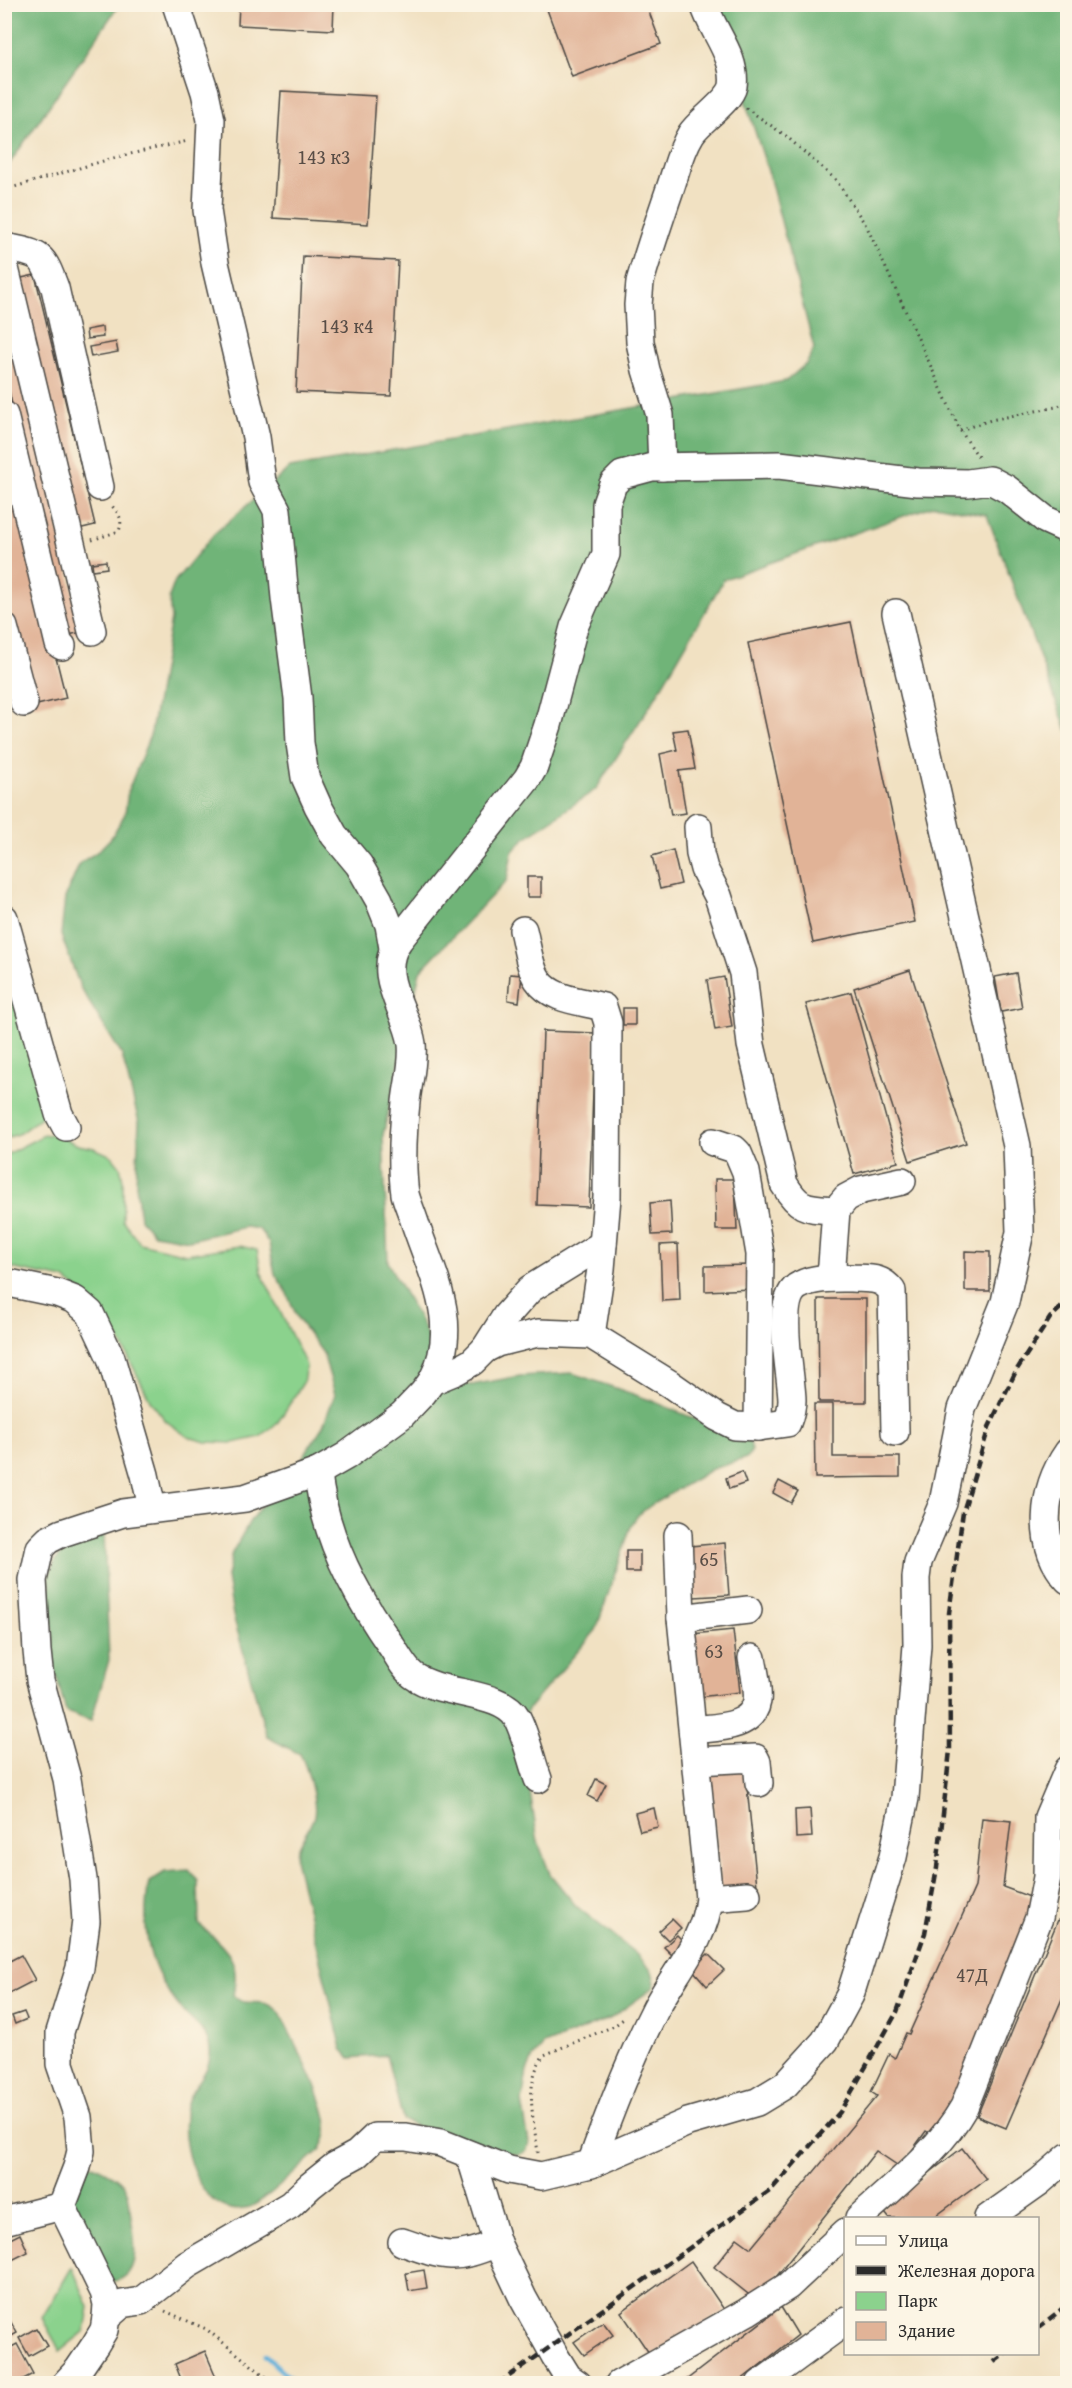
<svg xmlns="http://www.w3.org/2000/svg" width="1072" height="2388" font-family="'Gentium Book Plus',serif">
<style>
.green{fill:#8bd28d;stroke:#5b7e5c;stroke-width:1.5}
.forest{fill:#70b478;stroke:#4e7052;stroke-width:1.5}
.lines{fill:none;stroke-linecap:round;stroke-linejoin:round}
.stream{stroke:#5fb0da;stroke-width:5}
.building{fill:#e1b397}
.minor-casing{stroke:#494642;stroke-width:30}
.path{stroke:#494642;stroke-width:3;stroke-dasharray:1.5 4.5;stroke-linecap:butt}
.minor{stroke:#fff;stroke-width:27}
.rail{stroke:#2b2b2b;stroke-width:4.5;stroke-dasharray:9 4.5;stroke-linecap:butt}
.labels{text-anchor:middle;stroke-width:6;stroke-linejoin:round;paint-order:stroke}
.number-label{font-size:20px;fill:#584d46}
</style>
<rect width="100%" height="100%" fill="#fcf5e5"/>
<filter id="ink" filterUnits="userSpaceOnUse"><feTurbulence type="fractalNoise" baseFrequency=".0167" numOctaves="2"/><feDisplacementMap in="SourceGraphic" scale="12" xChannelSelector="R" yChannelSelector="G"/><feConvolveMatrix kernelMatrix="1 2 1 2 8 2 1 2 1" color-interpolation-filters="sRGB"/></filter>
<filter id="wash" filterUnits="userSpaceOnUse"><feTurbulence type="fractalNoise" baseFrequency=".008" numOctaves="4" result="noise"/><feDisplacementMap in="SourceGraphic" scale="24" xChannelSelector="R" yChannelSelector="G"/><feGaussianBlur stdDeviation="1.35" result="paint"/><feColorMatrix in="noise" values="0 0 0 0 0 0 0 0 0 0 0 0 0 0 0 0 0 1.4 0 .05"/><feComposite in="paint" operator="in"/></filter>
<g filter="url(#wash)">
<rect width="100%" height="100%" fill="#f1e1c2"/>
<g class="green">
<path d="M4 966 48 1112 20 1133 5 1139Z"/>
<path d="M54 1134 78 1145 94 1148 112 1156 120 1166 123 1180V1221L140 1243 186 1254 240 1246 257 1250 261 1272 306 1365 303 1383 278 1422 260 1437 233 1443 206 1442 188 1437 166 1421 151 1402 119 1339 88 1297 64 1279 11 1268 5 1263V1155L44 1135Z"/>
<path d="M72 2267 89 2307 85 2331 60 2351 42 2318Z"/>
</g>
<g class="forest">
<path d="M5 4 119 5 5 170 4 5Z"/>
<path d="M714 5H1067V731L987 515 935 505 724 579 656 696 596 789 524 839 512 852 507 880 420 971 383 1135 388 1263 423 1326 447 1381 472 1385 520 1376 572 1373 650 1400 750 1442 752 1450 747 1458 712 1469 651 1505 637 1516 630 1529 596 1630 529 1708 515 1734 528 1780 538 1842 550 1874 576 1906 635 1953 652 1971 655 1983 653 1988 611 2018 544 2045 534 2056 527 2071 522 2102 529 2143 526 2151 520 2154H509L413 2125 403 2120 386 2055 350 2058 342 2049 295 1859C297 1843 307 1833 313 1819 319 1806 307 1767 300 1754L267 1737 233 1615 227 1577 232 1553 250 1521 277 1485 301 1460 323 1426 335 1394 323 1353 298 1319 285 1289 275 1274 269 1243 259 1229 245 1227 189 1240 154 1234 140 1219 136 1184 139 1122 122 1055 81 989 61 935 65 898 80 863 97 852 111 838 125 814 128 791 151 733 171 619 169 597 175 581 214 534 290 468 786 381 807 363 814 348 768 171Z"/>
<path d="M104 1531 109 1660 91 1721 66 1712 55 1671 49 1576C55 1548 81 1541 104 1531Z"/>
<path d="M189 1870 198 1881 199 1924C223 1948 242 1956 233 1995 246 2011 262 1993 280 2013 293 2042 330 2104 327 2133 326 2140 323 2145 320 2150 304 2163 262 2206 244 2209 201 2217 181 2150 185 2118 185 2112 186 2105 188 2100 195 2083 212 2070 210 2050 209 2031 193 2023 182 2010 149 1971 140 1932 149 1882L165 1872Z"/>
<path d="M89 2163C100 2169 113 2173 121 2182 131 2192 129 2205 131 2217 135 2241 143 2279 109 2282L59 2189Z"/>
</g>
<g class="lines">
<path class="stream" d="M265 2355 296 2384"/>
</g>
<g id="blocks">
<g class="building">
<path d="M239 4H334L333 30 238 25Z"/>
<path d="M545 4H646L661 44 572 77Z"/>
<path d="M281 91 376 96 368 224 273 218Z"/>
<path d="M303 256 398 261 391 396 296 392Z"/>
<path d="M35 275 95 525 78 529 17 279Z"/>
<path d="M5 293 82 632 64 636 5 373Z"/>
<path d="M102 327 103 337 87 339 86 330Z"/>
<path d="M116 342 118 352 91 357 89 347Z"/>
<path d="M4 449 66 698 33 706 4 587Z"/>
<path d="M106 561 107 568 93 570 92 563Z"/>
<path d="M851 622 915 922 813 943 748 643Z"/>
<path d="M688 729 695 769 679 771 686 813 671 815 660 754 677 750 673 731Z"/>
<path d="M673 850 681 884 660 889 652 856Z"/>
<rect x="527" y="877" width="14" height="20"/>
<path d="M910 970 966 1143 910 1161 854 988Z"/>
<path d="M1016 973 1022 1008 1001 1012 995 977Z"/>
<path d="M510 974 522 975 519 1002 508 1000Z"/>
<path d="M724 977 732 1027 715 1030 707 980Z"/>
<path d="M851 992 898 1162 854 1174 806 1004Z"/>
<rect x="623" y="1008" width="12" height="17"/>
<path d="M543 1031 595 1033 589 1207 537 1205Z"/>
<path d="M715 1179H735L737 1230H716Z"/>
<path d="M670 1201 672 1234 652 1235 650 1203Z"/>
<path d="M678 1244 680 1300 662 1301 660 1245Z"/>
<path d="M965 1251 990 1252V1291H965Z"/>
<path d="M751 1265 752 1289 705 1291V1266Z"/>
<path d="M818 1299H866V1402H819Z"/>
<path d="M814 1404H833V1457H900V1477L815 1478Z"/>
<path d="M742 1472 746 1483 729 1489 726 1478Z"/>
<path d="M779 1481 798 1491 791 1503 773 1493Z"/>
<path d="M725 1543 729 1595 694 1597 690 1546Z"/>
<rect x="626" y="1551" width="14" height="21"/>
<path d="M733 1630 740 1692 699 1697 692 1634Z"/>
<path d="M745 1767 757 1886 721 1889 710 1771Z"/>
<path d="M596 1779 606 1784 597 1801 588 1796Z"/>
<path d="M654 1808 658 1827 640 1831 635 1813Z"/>
<path d="M810 1809 812 1837 796 1838 795 1810Z"/>
<path d="M982 1818 1011 1821 1003 1887 1038 1900 961 2095 935 2137 926 2131 900 2167 876 2151 757 2301 714 2267 737 2238 751 2248 877 2096 871 2092 889 2054 895 2058 906 2033 909 2034 975 1887Z"/>
<path d="M1054 1852 1068 1853V1888L1050 1887Z"/>
<path d="M672 1919 681 1928 668 1940 659 1931Z"/>
<path d="M1058 1920 1068 1924V1985L1006 2128 977 2116Z"/>
<path d="M677 1935 686 1944 673 1956 664 1947Z"/>
<path d="M708 1954 724 1970 707 1986 692 1969Z"/>
<path d="M21 1955 35 1980 4 1996V1964Z"/>
<path d="M24 2012 27 2019 15 2024 12 2016Z"/>
<path d="M962 2148 986 2179 933 2218H889L882 2209Z"/>
<path d="M20 2234 28 2252 10 2261 4 2250V2242Z"/>
<path d="M691 2261 725 2311 651 2356 621 2312Z"/>
<path d="M424 2270 427 2288 409 2291 406 2273Z"/>
<path d="M781 2307 798 2335 736 2384H681Z"/>
<path d="M8 2317 17 2333 8 2338 4 2332V2319Z"/>
<path d="M603 2322 613 2335 584 2355 574 2342Z"/>
<path d="M36 2328 47 2346 29 2356 19 2338Z"/>
<path d="M17 2344 33 2374 14 2384 4 2366V2351Z"/>
<path d="M205 2351 219 2384H183L175 2364Z"/>
</g>
</g>
</g>
<g filter="url(#ink)">
<use href="#blocks" fill-opacity="0" stroke="#494642" stroke-width="1.5"/>
<g class="lines">
<g class="minor-casing">
<g id="minor">
<path d="M176 4 205 92 211 120 207 210 215 263 256 437 262 482 277 510 285 598 298 698 300 743 305 777 318 806 334 835 359 865 379 900 389 925 393 948"/>
<path d="M4 247C41 254 42 253 55 288L100 487"/>
<path d="M4 264 92 631"/>
<path d="M4 415 59 644 62 646"/>
<path d="M662 467 660 415 646 370 640 342 638 305 640 282C649 250 660 218 671 186 677 168 681 150 691 134 700 120 730 101 733 86 737 57 712 31 704 4"/>
<path d="M4 627 24 703"/>
<path d="M698 827 700 854 704 869 718 896 743 973 751 1045 784 1184C800 1210 806 1208 836 1210"/>
<path d="M4 918 59 1114 66 1127"/>
<path d="M523 930C527 945 529 967 538 980 551 1000 582 1001 603 1007L608 1023 607 1197 601 1269 591 1335"/>
<path d="M713 1142 734 1149 738 1153 746 1172 760 1254 758 1427"/>
<path d="M831 1278 836 1210 846 1198 861 1190 902 1181"/>
<path d="M4 1282 57 1293 75 1300 90 1313 111 1358 145 1475 152 1508"/>
<path d="M485 1349 506 1316 530 1289 603 1244"/>
<path d="M432 1381C462 1324 432 1275 414 1220 411 1211 407 1202 405 1194 401 1165 403 1131 406 1102 408 1082 414 1064 412 1044 407 1009 374 975 399 940L527 779 534 767 548 725 574 627 606 554V504L613 484 622 475 652 467 779 465 918 482 968 483 990 480 1007 489 1046 520 1068 530"/>
<path d="M1068 1452C1042 1489 1036 1545 1068 1580"/>
<path d="M318 1472C323 1535 356 1596 392 1647 398 1656 405 1670 414 1676 442 1696 502 1691 517 1718 525 1732 532 1763 538 1779"/>
<path d="M681 1618 748 1610"/>
<path d="M693 1730C715 1727 752 1729 757 1701 759 1689 754 1671 752 1658"/>
<path d="M696 1761 755 1758 757 1762 759 1783"/>
<path d="M709 1898 747 1895"/>
<path d="M470 2155 497 2243 523 2298 555 2356 568 2377 578 2384"/>
<path d="M591 2164C610 2111 630 2059 656 2008 675 1972 705 1940 709 1898L681 1618 678 1535"/>
<path d="M62 2206 77 2167 81 2151 78 2117 60 2064V2032L80 1968 86 1921 83 1879 67 1779 40 1680 37 1651 33 1580 40 1548 48 1540 62 1533 123 1513 245 1498 318 1472 346 1456 402 1415 423 1393 432 1381 456 1371 472 1362 485 1349 497 1343 538 1333 591 1335 670 1384 717 1417 735 1426 758 1427 787 1423C790 1415 792 1408 792 1400 792 1375 773 1297 800 1285 815 1277 834 1278 851 1278 868 1279 881 1276 892 1291L895 1432"/>
<path d="M859 2218C896 2184 939 2151 964 2107L1039 1918 1047 1877 1048 1817 1068 1770"/>
<path d="M988 2218 1039 2182 1068 2157"/>
<path d="M4 2221 62 2206 104 2292 107 2304 106 2318"/>
<path d="M402 2242C445 2257 454 2261 497 2243"/>
<path d="M65 2384 78 2370 95 2345 104 2330 106 2318 122 2304 141 2301 187 2265 290 2205 310 2186 335 2166 357 2154 375 2137H406L441 2143 509 2170 541 2176 591 2164 688 2122 757 2102 785 2085 825 2041 850 1995 893 1857 905 1798 917 1645 916 1578 918 1562 943 1503 962 1409 1005 1302 1020 1232 1017 1146 896 613"/>
<path d="M619 2384 747 2312 788 2286 846 2232"/>
<path d="M760 2384 846 2321"/>
</g>
</g>
<g class="path">
<path d="M746 108 786 136 836 180 867 227 960 430 979 458"/>
<path d="M4 190 117 157 188 141"/>
<path d="M960 430 991 420 1056 407 1068 402"/>
<path d="M92 540 119 531C123 520 120 515 112 506"/>
<path d="M538 2153C534 2121 523 2083 544 2055L614 2026 626 2017"/>
<path d="M165 2311 206 2329 275 2384"/>
</g>
<use href="#minor" class="minor"/>
<g class="rail">
<path d="M1038 2328 1068 2304"/>
<path d="M994 2362 1005 2354"/>
<path d="M498 2384 771 2190 840 2112 897 2012 925 1933 937 1868 950 1750 949 1613 963 1512 989 1427 1016 1371 1050 1318 1068 1301"/>
</g>
</g>
</g>
<g class="labels">
<g class="number-label">
<text x="324" y="164">143 к3</text>
<text x="347" y="333">143 к4</text>
<text x="709" y="1566">65</text>
<text x="714" y="1658">63</text>
<text x="972" y="1982">47Д</text>
</g>
</g>
<rect width="1072" height="2388" fill="none" stroke="#fcf5e5" stroke-width="24"/>
<rect x="844" y="2217" width="195" height="138" fill="#fcf5e5" stroke="#a8a49b" stroke-width="1.5"/>
<rect x="856" y="2236" width="30" height="9" fill="#ffffff" stroke="#a8a49b" stroke-width="1.5"/>
<text x="898" y="2247" font-size="18" fill="#2b2b2b">Улица</text>
<rect x="856" y="2266" width="30" height="9" fill="#2b2b2b" stroke="#a8a49b" stroke-width="1.5"/>
<text x="898" y="2277" font-size="18" fill="#2b2b2b">Железная дорога</text>
<rect x="856" y="2292" width="30" height="18" fill="#8bd28d" stroke="#a8a49b" stroke-width="1.5"/>
<text x="898" y="2307" font-size="18" fill="#2b2b2b">Парк</text>
<rect x="856" y="2322" width="30" height="18" fill="#e1b397" stroke="#a8a49b" stroke-width="1.5"/>
<text x="898" y="2337" font-size="18" fill="#2b2b2b">Здание</text>
</svg>
